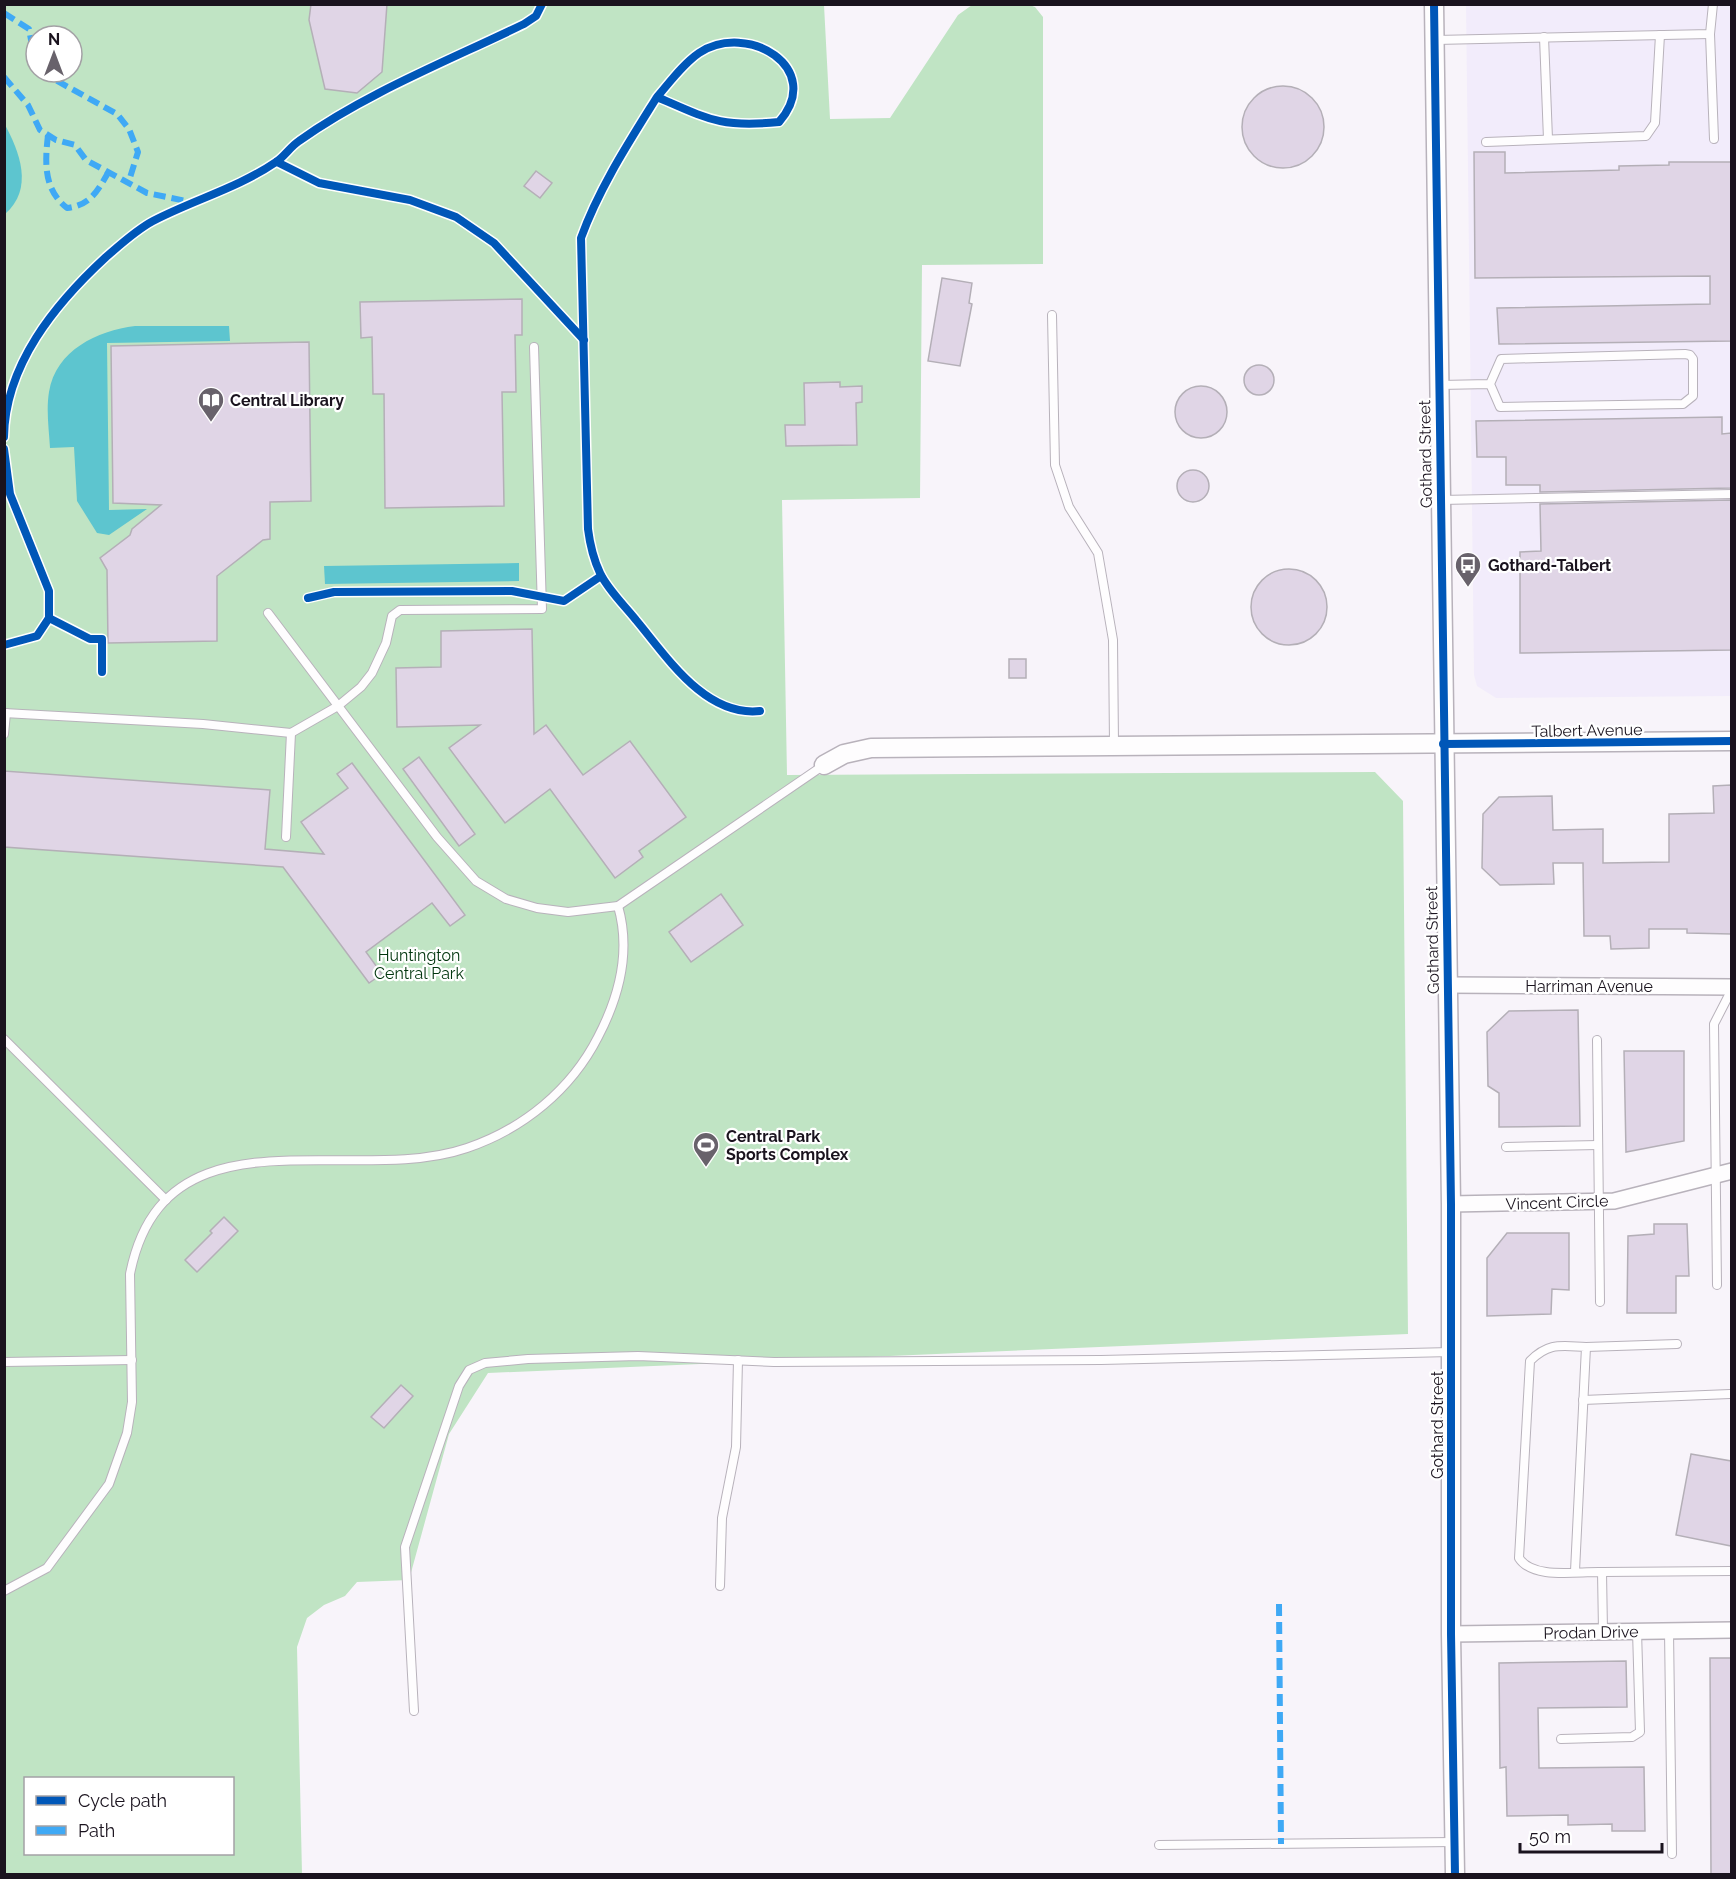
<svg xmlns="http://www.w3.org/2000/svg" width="1736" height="1879" font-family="Raleway,sans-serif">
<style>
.commercial{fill:#f2ecfb}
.green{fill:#c0e4c4;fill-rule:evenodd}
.water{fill:#5dc5cf}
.building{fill:#e0d5e6;stroke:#b4afb7;stroke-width:1.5}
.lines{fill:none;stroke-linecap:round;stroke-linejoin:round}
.service-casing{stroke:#b8b2bb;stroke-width:10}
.minor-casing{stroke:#b8b2bb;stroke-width:18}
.tertiary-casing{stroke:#b8b2bb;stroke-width:21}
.service{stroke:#fefdfe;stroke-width:8}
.minor{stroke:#fefdfe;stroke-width:15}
.tertiary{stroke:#fefdfe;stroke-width:18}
.quiet{stroke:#3fa9f5;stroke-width:6;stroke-dasharray:12 6;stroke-linecap:butt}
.cycleway-casing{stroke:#fff;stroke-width:11}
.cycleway{stroke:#0057b8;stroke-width:8}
.labels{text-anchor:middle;stroke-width:4.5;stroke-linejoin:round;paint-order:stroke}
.poi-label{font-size:16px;font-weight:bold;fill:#1a131e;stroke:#fff;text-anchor:start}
.street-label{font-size:16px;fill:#1a131e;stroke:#fff}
.park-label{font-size:16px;fill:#00350d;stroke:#fff}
</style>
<rect width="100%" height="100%" fill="#f8f4fa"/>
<path class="commercial" d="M1466 5H1731V696L1496 698 1477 686 1474 675Z"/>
<path class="green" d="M1027 4 1035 7 1043 17V264L922 265 920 498 782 500 787 775 1375 772 1403 801 1408 1334 488 1373 449 1434 409 1580 357 1582 345 1596 324 1605 307 1618 297 1647 302 1874H5V5H824L830 119 890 118 958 15 972 5ZM36 36H72V72H36ZM26 1778H232V1854H26Z"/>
<g class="water">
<path d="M4 123C20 152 34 189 5 214Z"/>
<path d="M135 326H229L230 341 107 343 109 510 147 509 109 535 97 533 77 501 74 447 50 448C49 430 46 410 49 392 56 350 97 331 135 326Z"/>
<path d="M519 563V581L325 584 324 566Z"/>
</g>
<g class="building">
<path d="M311 4H387L382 72 357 93 325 89 309 20Z"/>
<circle cx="1283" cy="127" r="41"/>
<path d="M1474 152H1505V173L1619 170V166L1669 165V162H1731V341L1499 344 1497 308 1710 304V276L1475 278Z"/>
<path d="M536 171 552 183 540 198 524 186Z"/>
<path d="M942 278 972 283 969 303 972 304 960 366 928 361Z"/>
<path d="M522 299V335H515L516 392H502L504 506 385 508 384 394H373L372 337 361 338 360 302Z"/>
<path d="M309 342 311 501 270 502V539L263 540 217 576V641L108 643 107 570 100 558 130 535 132 529 161 505 113 503 111 346Z"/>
<circle cx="1259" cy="380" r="15"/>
<path d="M840 382V387L862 386V402L856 403 857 445 786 446 785 425H805L804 383Z"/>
<circle cx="1201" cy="412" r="26"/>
<path d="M1722 417V434L1731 433V488L1540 492V485H1506V457H1477L1476 421Z"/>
<circle cx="1193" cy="486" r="16"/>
<path d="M1731 500V650L1520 653V552L1541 551 1540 504Z"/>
<circle cx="1289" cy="607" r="38"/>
<path d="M532 629 534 734 546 725 583 775 630 741 686 817 639 851 643 857 615 878 550 789 505 823 449 748 480 725 397 727 396 668 441 667V631Z"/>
<rect x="1009" y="659" width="17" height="19"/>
<path d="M419 757 475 834 459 846 403 769Z"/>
<path d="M352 763 465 915 450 926 432 903 366 952 382 974 369 983 283 867 4 847V771L270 790 265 849 324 854 301 822 348 788 337 774Z"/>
<path d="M1731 785V934L1687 933V929H1649V948L1611 949 1610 936H1584L1583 863H1553L1554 884 1500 885 1482 868 1483 814 1499 797 1552 796 1553 830 1603 829V863L1669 862V814L1714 813 1713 786Z"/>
<path d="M721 894 743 925 691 962 669 932Z"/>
<path d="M1578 1010 1580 1126 1499 1127V1093L1488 1086 1487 1032 1509 1011Z"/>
<path d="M1624 1051H1684V1141L1626 1152Z"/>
<path d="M224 1217 238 1231 197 1272 185 1260 212 1233 210 1231Z"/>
<path d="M1654 1224H1687L1689 1276H1676V1313H1627L1628 1236 1654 1234Z"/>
<path d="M1507 1233H1569V1290L1552 1289 1551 1314 1487 1316V1258Z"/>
<path d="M401 1385 413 1396 384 1428 371 1417Z"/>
<path d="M1691 1454 1731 1461V1546L1676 1535Z"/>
<path d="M1710 1658H1731V1875H1711Z"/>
<path d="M1626 1661 1627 1707 1538 1708 1539 1768 1644 1767 1645 1831H1612V1824L1568 1825V1815L1507 1816 1506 1767 1500 1768 1499 1663Z"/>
</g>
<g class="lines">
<g class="service-casing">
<g id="service">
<path d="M1710 34 1714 139"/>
<path d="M1544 37 1548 139"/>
<path d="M1436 40 1710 34 1713 4"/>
<path d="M1486 142 1646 136 1655 123 1660 35"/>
<path d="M1052 315 1055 465 1069 507 1098 553 1113 640 1114 745"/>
<path d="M1440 385 1490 384 1501 359 1685 354 1690 355 1693 359V396L1683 404 1500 407 1490 384"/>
<path d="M1441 500 1732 494"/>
<path d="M268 613 437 837 476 881 506 899 537 908 568 912 618 906 824 765"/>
<path d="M4 713 203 724 291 733 338 706 361 687 372 673 386 643 392 616 400 610 542 609 534 347"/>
<path d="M4 734 6 713"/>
<path d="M286 837 291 733"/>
<path d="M4 1039 166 1200"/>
<path d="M1597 1040 1600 1302"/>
<path d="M1506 1147 1598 1145"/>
<path d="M1717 1285 1714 1024 1732 989"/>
<path d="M1586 1347 1677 1344"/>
<path d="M4 1362 132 1360"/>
<path d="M1583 1400 1730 1394"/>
<path d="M1575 1571 1586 1347C1561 1346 1549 1342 1530 1361L1519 1558C1533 1580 1578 1571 1602 1572L1603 1631"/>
<path d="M1602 1572 1732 1571"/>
<path d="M720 1586 722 1518 736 1447 738 1360"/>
<path d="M4 1591 47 1568 109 1484 127 1433 132 1402 130 1274C164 1102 351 1188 467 1148 523 1129 571 1090 598 1037 620 995 631 951 618 906"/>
<path d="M1669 1631 1672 1854"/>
<path d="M414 1711 405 1547 459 1386 469 1370 485 1363 528 1359 638 1356 774 1362 1101 1360 1451 1352"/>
<path d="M1561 1739 1632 1737 1640 1732 1637 1631"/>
<path d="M1159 1845 1455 1842"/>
</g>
</g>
<g class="minor-casing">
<g id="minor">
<path d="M1447 985 1732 987"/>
<path d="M1451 1204 1614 1201 1732 1171"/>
<path d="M1451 1634 1732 1630"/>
</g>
</g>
<g class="tertiary-casing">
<g id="tertiary">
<path d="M1434 4 1451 1204V1634L1455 1874"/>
<path d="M824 765 844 754 871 748 1732 741"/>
</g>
</g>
<use href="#service" class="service"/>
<use href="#minor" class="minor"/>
<use href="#tertiary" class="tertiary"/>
<g class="quiet">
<path d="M4 13 29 29 36 67"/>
<path d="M41 72 117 114 129 129 138 152 128 184"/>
<path d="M4 77 28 105 40 130 56 140 75 145 86 160 147 193 191 202"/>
<path d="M48 135C45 162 43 189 67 208 90 205 97 192 108 173"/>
<path d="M1279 1604 1281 1844"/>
</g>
<g class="cycleway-casing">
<g id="cycleway">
<path d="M1434 4 1451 1204V1634L1455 1874"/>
<path d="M657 97C670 82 683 64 699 53 747 21 826 68 779 122 721 128 708 119 657 97 629 142 599 188 581 238L588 529C590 545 593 558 600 573 608 590 625 606 636 620 667 657 705 717 760 711"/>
<path d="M277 162 319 183 410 200 456 217 494 243 584 340"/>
<path d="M4 437C5 365 55 304 106 257 120 245 136 230 153 221 193 200 238 188 276 162 284 157 290 147 299 141 366 93 450 60 524 24L536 16 542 4"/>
<path d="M4 449 10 494 49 591V618L37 636 4 645"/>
<path d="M308 598 334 592 512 591 564 601 601 576"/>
<path d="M49 618 90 639H102V672"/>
<path d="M1443 744 1732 741"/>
</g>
</g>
<use href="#cycleway" class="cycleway"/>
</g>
<defs>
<g id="library-pin" transform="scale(1.35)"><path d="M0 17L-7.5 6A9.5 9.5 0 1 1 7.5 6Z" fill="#68626b" stroke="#fff"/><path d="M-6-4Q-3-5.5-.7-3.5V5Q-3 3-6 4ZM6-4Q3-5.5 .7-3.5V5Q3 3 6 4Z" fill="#fff"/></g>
<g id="bus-pin" transform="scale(1.35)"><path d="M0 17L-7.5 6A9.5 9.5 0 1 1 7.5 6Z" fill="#68626b" stroke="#fff"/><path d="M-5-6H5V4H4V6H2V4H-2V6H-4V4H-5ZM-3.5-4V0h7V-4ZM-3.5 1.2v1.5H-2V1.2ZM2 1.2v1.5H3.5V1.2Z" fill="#fff"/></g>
<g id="stadium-pin" transform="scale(1.35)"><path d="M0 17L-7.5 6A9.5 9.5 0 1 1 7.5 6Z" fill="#68626b" stroke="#fff"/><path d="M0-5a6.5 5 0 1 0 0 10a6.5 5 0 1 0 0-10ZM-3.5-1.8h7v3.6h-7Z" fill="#fff"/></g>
</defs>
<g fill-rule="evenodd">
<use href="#library-pin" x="211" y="400"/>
<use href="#bus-pin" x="1468" y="565"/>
<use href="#stadium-pin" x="706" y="1145"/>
</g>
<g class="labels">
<g class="poi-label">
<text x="230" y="406">Central Library</text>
<text x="1488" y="571">Gothard-Talbert</text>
<text x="726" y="1142">Central Park<tspan x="726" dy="18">Sports Complex</tspan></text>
</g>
<g class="street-label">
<text transform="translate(1425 454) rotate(-91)" y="6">Gothard Street</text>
<text transform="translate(1587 730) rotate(-1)" y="6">Talbert Avenue</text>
<text transform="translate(1432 940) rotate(-91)" y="6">Gothard Street</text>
<text x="1589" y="992">Harriman Avenue</text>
<text transform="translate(1557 1202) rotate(-2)" y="6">Vincent Circle</text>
<text transform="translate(1437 1425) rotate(-90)" y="6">Gothard Street</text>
<text transform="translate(1591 1632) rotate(-1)" y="6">Prodan Drive</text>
</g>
<g class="park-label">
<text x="419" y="961">Huntington<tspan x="419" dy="18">Central Park</tspan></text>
</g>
</g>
<rect width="1736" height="1879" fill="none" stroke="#1a131e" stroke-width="12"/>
<rect x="24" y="1777" width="210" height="78" fill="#ffffff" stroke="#a3a1a5" stroke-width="1.5"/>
<rect x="36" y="1796" width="30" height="9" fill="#0057b8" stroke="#a3a1a5" stroke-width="1.5"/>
<text x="78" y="1807" font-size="18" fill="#1a131e">Cycle path</text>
<rect x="36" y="1826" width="30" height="9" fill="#3fa9f5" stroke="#a3a1a5" stroke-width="1.5"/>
<text x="78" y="1837" font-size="18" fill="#1a131e">Path</text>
<g transform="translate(54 54)"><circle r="28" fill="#ffffff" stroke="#a3a1a5" stroke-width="1.5"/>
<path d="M0-4.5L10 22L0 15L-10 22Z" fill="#68626b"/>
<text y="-9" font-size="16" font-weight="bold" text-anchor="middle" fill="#1a131e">N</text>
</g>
<path d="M1520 1843v9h142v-9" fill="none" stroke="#1a131e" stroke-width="3"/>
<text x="1529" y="1843" font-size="18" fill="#1a131e" stroke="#ffffff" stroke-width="4.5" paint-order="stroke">50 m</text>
</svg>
